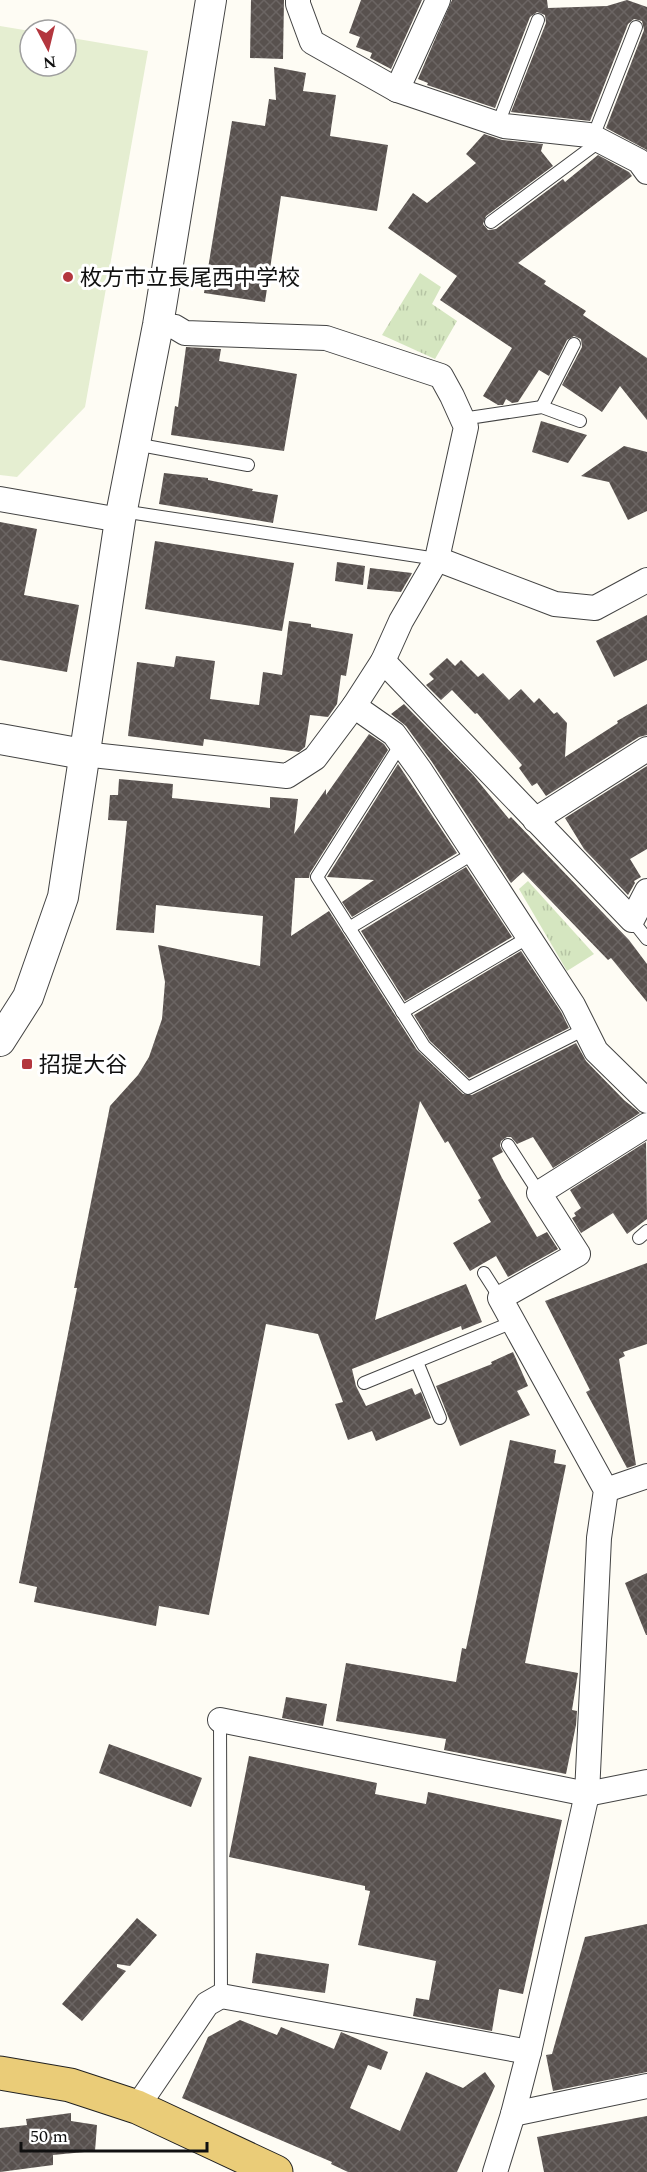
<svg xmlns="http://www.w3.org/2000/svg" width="647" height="2172" font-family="Spectral,'Noto Sans JP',serif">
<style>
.grass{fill:url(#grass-tufts)}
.pitch{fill:#e5eed1}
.building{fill:url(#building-cross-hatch)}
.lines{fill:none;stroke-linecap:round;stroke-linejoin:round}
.service-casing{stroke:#434343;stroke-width:14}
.minor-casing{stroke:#434343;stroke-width:26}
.tertiary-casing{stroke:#434343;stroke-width:32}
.primary-casing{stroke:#212121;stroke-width:35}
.service{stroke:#fff;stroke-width:12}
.minor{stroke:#fff;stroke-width:24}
.tertiary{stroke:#fff;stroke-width:30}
.primary{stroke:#eacc78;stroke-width:33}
.poi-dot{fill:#b3363e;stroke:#fff;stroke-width:2}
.labels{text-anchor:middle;stroke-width:6;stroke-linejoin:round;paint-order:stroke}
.poi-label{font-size:22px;fill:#101010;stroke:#fff;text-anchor:start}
</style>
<defs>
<pattern id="grass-tufts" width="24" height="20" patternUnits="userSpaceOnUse" patternTransform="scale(1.5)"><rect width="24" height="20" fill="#d5e6c0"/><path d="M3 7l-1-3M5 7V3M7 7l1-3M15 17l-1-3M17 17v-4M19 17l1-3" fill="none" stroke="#b6c4a4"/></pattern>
<pattern id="building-cross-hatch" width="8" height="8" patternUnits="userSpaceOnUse" patternTransform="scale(1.5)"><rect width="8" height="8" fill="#58514e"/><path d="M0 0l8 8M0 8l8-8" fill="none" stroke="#6b6563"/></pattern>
</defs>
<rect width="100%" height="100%" fill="#fefcf4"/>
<g class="grass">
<path d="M420 273 441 287 432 304 457 321 435 359 382 335Z"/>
<path d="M528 881 594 954 567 971 519 889Z"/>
</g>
<path class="pitch" d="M0 26 30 31V66H66V37L148 51 85 407 17 477 0 475Z"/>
<g class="building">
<path d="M251 0H284L283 59 250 58Z"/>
<path d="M361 0H422L391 69 370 58 372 53 356 47 360 37 349 33Z"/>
<path d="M452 0H547L548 8 607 6 627 0 647 7V150L606 128 644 30 642 21 634 19 628 24 590 121 511 112 546 23 545 15 537 12 530 17 495 108 427 85 428 83 418 79Z"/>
<path d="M274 67 306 73 303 91 336 95 330 136 388 145 377 211 281 196 265 302 204 293 232 121 265 126 269 99 276 100Z"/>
<path d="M484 134 502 140 543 144 541 151 553 166 486 216 483 224 488 230 496 229 563 179 565 182 598 155 629 172 632 176 518 263 546 281 544 284 586 311 583 315 647 358V420L620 386 602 412 562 385 582 347 581 339 574 336 567 340 549 376 539 370 518 402 512 403 506 399 503 405H498L483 396 512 348 440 300 457 276 388 228 413 193 427 203 476 163 466 154Z"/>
<path d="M186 347 221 349 219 361 297 374 284 451 171 435 175 406 178 407Z"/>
<path d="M541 421 587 435 568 463 532 452Z"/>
<path d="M624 446 647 452V511L628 520 609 482 581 476Z"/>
<path d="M164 473 208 478V480L253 489 252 491 278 495 273 523 159 504Z"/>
<path d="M0 522 37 529 24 595 79 605 67 672 0 660Z"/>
<path d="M155 541 294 563 282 631 145 609Z"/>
<path d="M337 562 365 566 363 585 335 581Z"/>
<path d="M370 568 412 573 411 575 401 592 367 589Z"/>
<path d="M647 615V660L614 677 596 641Z"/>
<path d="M289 621 311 624V627L353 634 346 676 341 675 337 704 328 717 310 715 305 747 299 752 204 739 203 746 128 736 137 662 174 667 176 656 215 661 210 699 259 705 263 672 282 675Z"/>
<path d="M447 658 455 666 461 660 478 677 483 673 509 700 521 689 534 703 539 698 554 714 557 712 567 723 565 757 618 723 617 721 647 704V735L639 737 546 796 537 783 532 786 519 768 522 765 477 713 475 714 452 690 441 700 426 685 434 679 429 674Z"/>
<path d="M404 704 473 775 509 819 511 817 629 940 647 964V1002L611 958 608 960 523 872 511 883 432 762 406 726 391 714Z"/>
<path d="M369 734 384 744 388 750 310 873 309 878H295L291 936 329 911 417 1050 463 1094 472 1095 576 1043 586 1061 624 1100 640 1113 553 1168 533 1137 517 1144 511 1137H507L501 1141 500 1146 503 1152 492 1158 502 1178 537 1237 547 1232 558 1249 508 1277 496 1256 470 1271 453 1243 491 1222 478 1200 481 1198 448 1141 445 1143 420 1101 375 1320 466 1284 482 1322 462 1330 461 1326 352 1369 356 1386 366 1406 412 1388 415 1395 421 1392 431 1418 376 1441 372 1431 348 1440 335 1404 343 1402 318 1334 266 1324 209 1615 159 1606 156 1626 34 1602 37 1587 19 1583 77 1288H74L110 1106 138 1075 149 1057 162 1019 165 982 158 945 260 966 263 916 156 905 154 933 116 930 127 821 108 820 110 795H118L119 779 173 784 172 798 270 808V797L298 799 294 834 326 789V795Z"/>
<path d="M398 764 457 853 352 917 342 902 374 880 327 877Z"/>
<path d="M647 766V849L630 859 641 877 634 881 635 883 628 895 584 849 565 818Z"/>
<path d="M466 867 512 937 405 1001 361 931Z"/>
<path d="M521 951 561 1012 569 1028 469 1078 430 1041 414 1015Z"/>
<path d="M646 1142 647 1219 627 1234 613 1213 581 1233 572 1218 576 1216 574 1213 581 1208 570 1190Z"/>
<path d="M647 1263V1344L623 1352 625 1356 619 1359 636 1465 627 1468 586 1392 590 1390 545 1301Z"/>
<path d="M513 1352 528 1386 517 1391 530 1415 460 1446 436 1386 492 1364 491 1362Z"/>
<path d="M510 1440 556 1450 554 1463 566 1465 525 1663 578 1673 572 1710 577 1711 576 1725 566 1774 444 1750 446 1739 336 1721 346 1663 456 1682 462 1648 466 1649Z"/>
<path d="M647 1573V1635H646L625 1583Z"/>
<path d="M286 1697 327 1704 323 1726 282 1718Z"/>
<path d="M109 1744 202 1778 191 1807 99 1773Z"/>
<path d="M249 1756 377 1783 375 1794 426 1804 428 1792 562 1820 523 1994 499 1989 492 2031 413 2016 416 1998 429 2000 436 1961 358 1945 370 1891 365 1890V1886L229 1857Z"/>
<path d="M137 1918 157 1935 130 1966 117 1964V1967L126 1971 82 2021 62 2004Z"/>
<path d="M647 1924V2072L553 2091 546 2055 552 2054 585 1937Z"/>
<path d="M256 1953 329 1964 325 1993 252 1983Z"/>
<path d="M240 2020 277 2035 281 2027 334 2049 341 2032 388 2052 381 2070 368 2065 350 2108 400 2131 426 2072 463 2088 485 2072 495 2086 457 2172H348L331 2164 332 2162 182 2098 208 2037Z"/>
<path d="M71 2113V2121L97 2125 95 2151 53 2155V2165L0 2172V2128L27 2125 26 2119Z"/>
<path d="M647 2116V2172H544L537 2137Z"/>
</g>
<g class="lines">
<g class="service-casing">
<g id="service">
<path d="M498 124 538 20"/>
<path d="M593 137 636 27"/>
<path d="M491 222 600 141"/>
<path d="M542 407 574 344"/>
<path d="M462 419 542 407 580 421"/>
<path d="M135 444 248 465"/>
<path d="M122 511 437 559"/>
<path d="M401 744 317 877 424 1046 468 1088 585 1029"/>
<path d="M632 920 647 939"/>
<path d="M349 928 474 853"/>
<path d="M402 1012 529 937"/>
<path d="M508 1145 539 1193"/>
<path d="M639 1238 647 1231"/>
<path d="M484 1273 500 1298"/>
<path d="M417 1362 440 1418"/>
<path d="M364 1383 513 1322"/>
<path d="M220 1720 221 1996"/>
</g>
</g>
<g class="minor-casing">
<g id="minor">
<path d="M298 0V4L312 42 397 90 504 126 589 135 639 161 647 172"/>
<path d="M397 90 438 0"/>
<path d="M0 499 120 520"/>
<path d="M437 559 555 604 595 608 647 580"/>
<path d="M383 661 632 920 647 891"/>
<path d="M354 706 394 734 420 770 573 1005 596 1051 647 1101"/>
<path d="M83 754 287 776 315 758 354 706 383 661 401 621 437 559 466 427 452 396 441 376 326 338 185 333 175 327 158 325"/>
<path d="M535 820 647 749"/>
<path d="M606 1490 647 1476"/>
<path d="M220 1720 587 1794 647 1782"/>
<path d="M137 2107 207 2004 221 1996 529 2052"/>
<path d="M513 2114 647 2086"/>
<path d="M495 2172 513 2114 529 2052 587 1794 599 1538 606 1490 500 1298 578 1254 539 1193 647 1125"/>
</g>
</g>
<g class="tertiary-casing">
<g id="tertiary">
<path d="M0 739 83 754"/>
<path d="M0 1041 28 997 63 897 120 520 158 325 211 0"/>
</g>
</g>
<g class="primary-casing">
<path id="primary" d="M0 2073 70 2085 137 2107 276 2172"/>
</g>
<use href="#service" class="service"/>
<use href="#minor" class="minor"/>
<use href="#tertiary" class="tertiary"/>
<use href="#primary" class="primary"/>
</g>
<g class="poi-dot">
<circle cx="68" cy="277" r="6"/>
<rect x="21" y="1058" width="12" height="12" rx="3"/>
</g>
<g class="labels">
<g class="poi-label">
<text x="80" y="285">枚方市立長尾西中学校</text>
<text x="39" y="1072">招提大谷</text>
</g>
</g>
<g transform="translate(48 48) rotate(173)"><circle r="28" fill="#ffffff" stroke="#9f9f9f" stroke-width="1.5"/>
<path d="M0-4.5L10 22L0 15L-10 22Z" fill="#b3363e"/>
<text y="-9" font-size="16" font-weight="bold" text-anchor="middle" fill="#101010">N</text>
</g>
<path d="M21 2142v9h186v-9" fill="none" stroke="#101010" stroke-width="3"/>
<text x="30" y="2142" font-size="18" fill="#101010" stroke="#ffffff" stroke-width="4.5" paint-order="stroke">50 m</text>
</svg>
